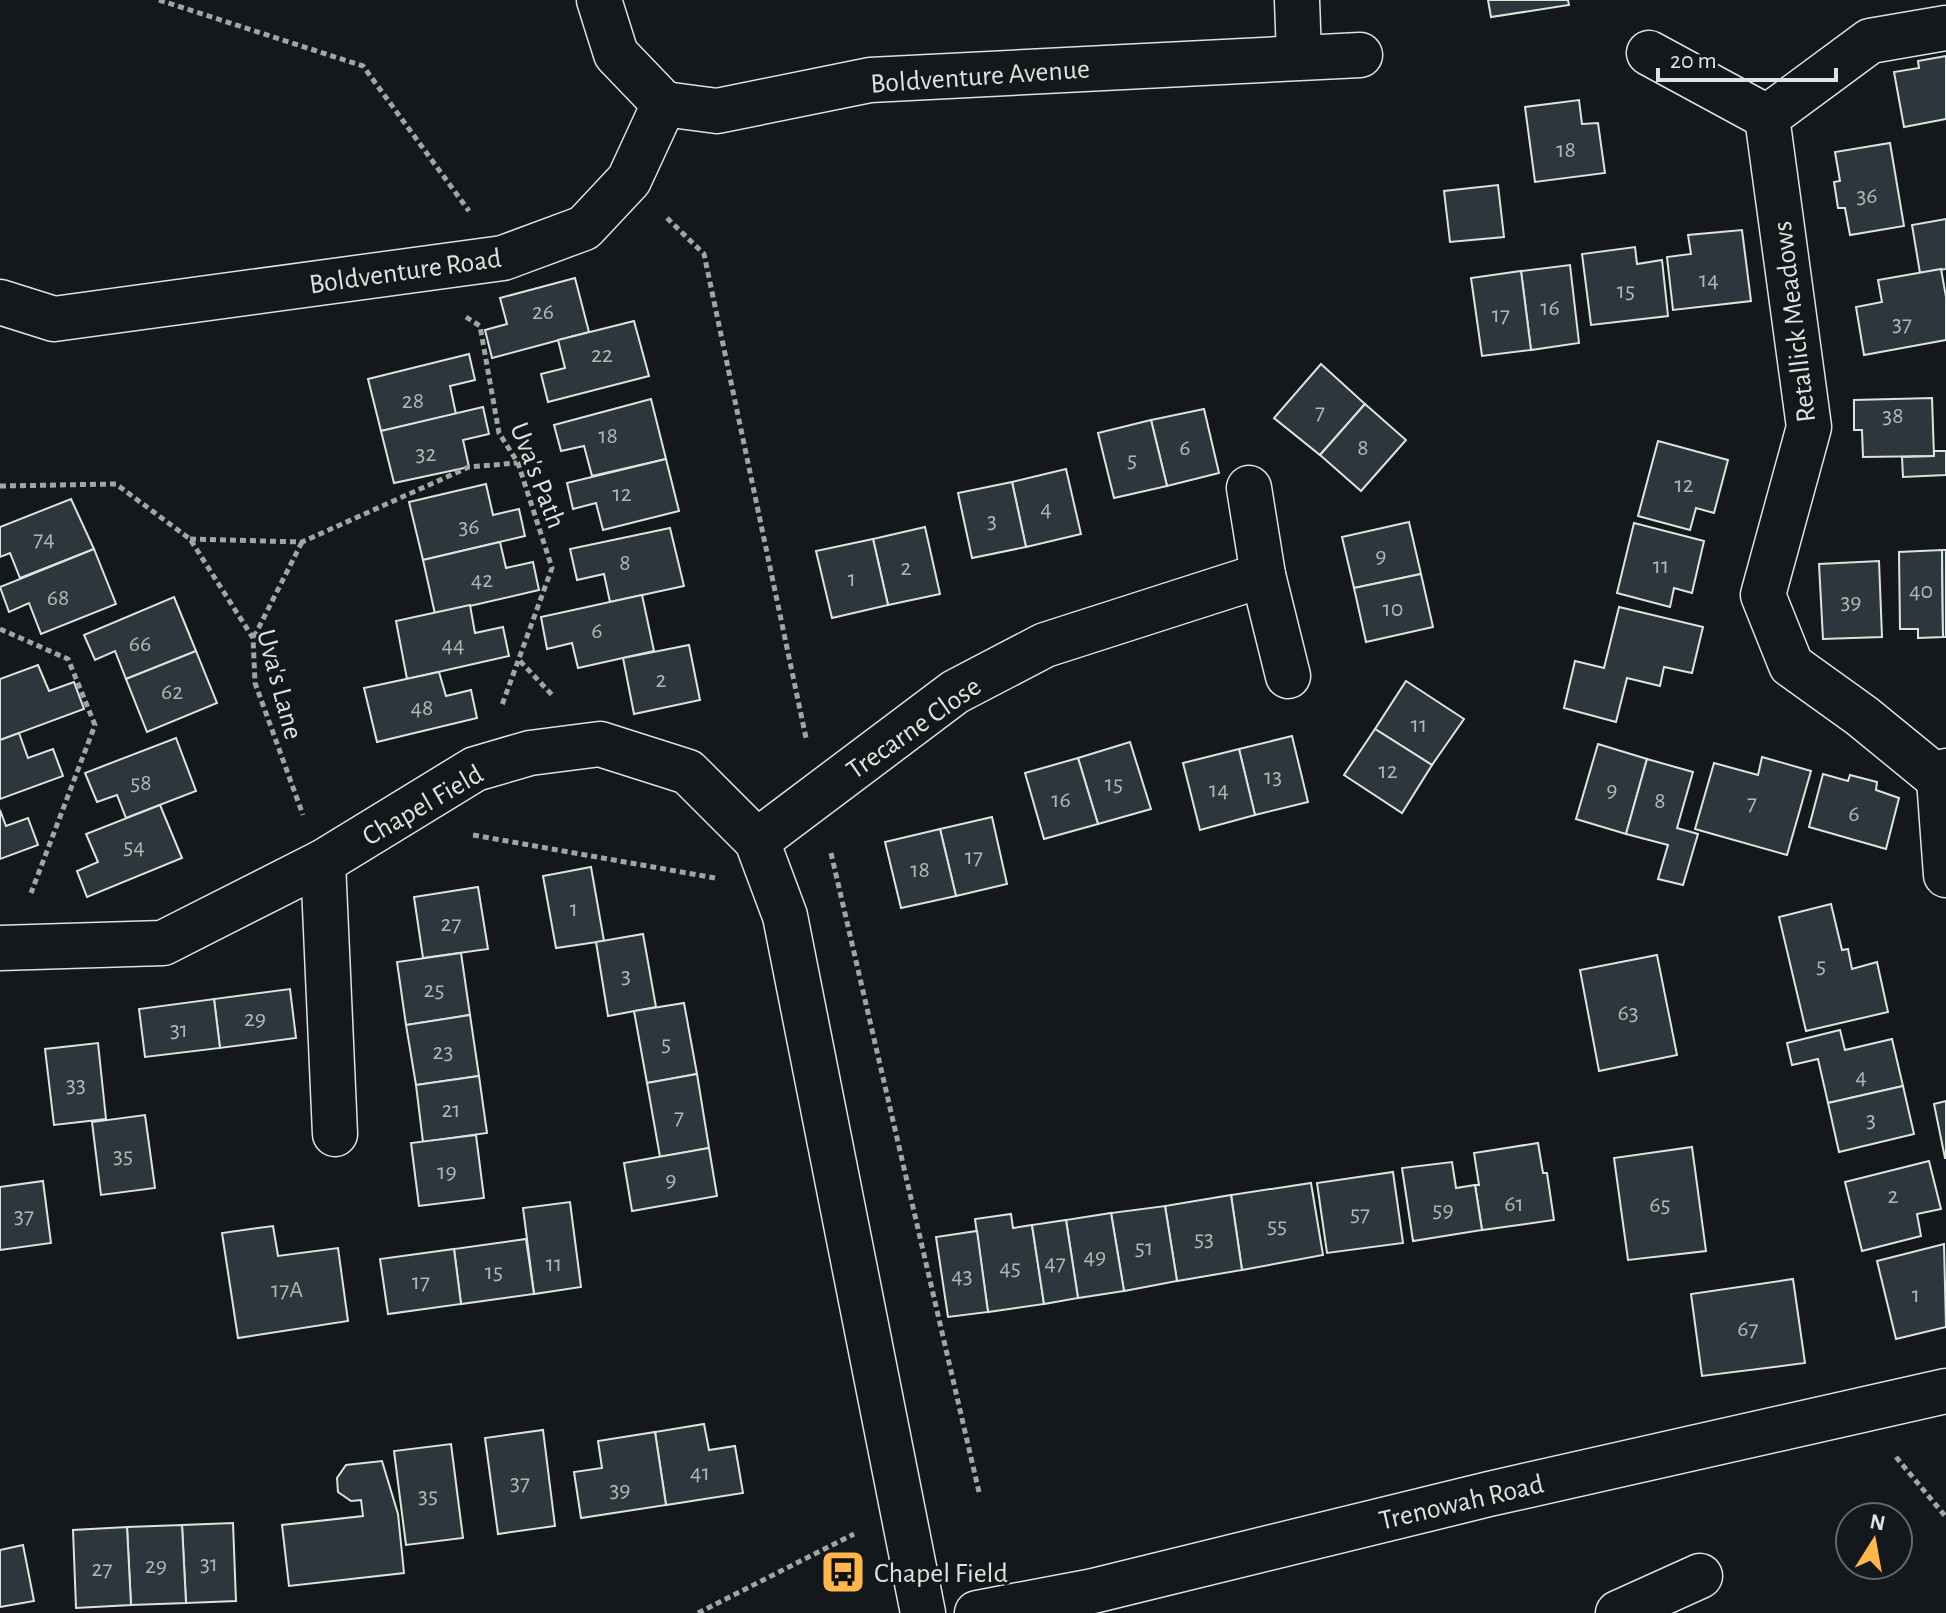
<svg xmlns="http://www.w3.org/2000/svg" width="1946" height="1613" font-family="'Alegreya Sans',sans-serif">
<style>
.building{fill:#2c363c;stroke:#d8e6dc;stroke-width:2}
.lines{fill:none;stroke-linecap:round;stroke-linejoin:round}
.minor-casing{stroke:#d8e6dc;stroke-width:47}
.path{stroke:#9da8a2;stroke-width:5;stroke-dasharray:6 4;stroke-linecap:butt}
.minor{stroke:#14181c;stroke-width:44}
.labels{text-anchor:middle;stroke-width:6;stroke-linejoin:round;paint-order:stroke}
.number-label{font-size:24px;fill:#adbab4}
.street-label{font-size:28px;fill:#d8e6dc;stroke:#14181c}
.poi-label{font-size:28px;fill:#d8e6dc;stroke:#14181c;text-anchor:start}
</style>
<rect width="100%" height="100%" fill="#14181c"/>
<g class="building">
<path d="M1488 0H1568L1569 5 1491 17Z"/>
<path d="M1946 56V119L1904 127 1894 72 1919 68 1918 61Z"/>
<path d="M1579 100 1582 124 1598 123 1605 173 1535 182 1525 107Z"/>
<path d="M1890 143 1904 226 1850 235 1845 208H1838L1834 182 1840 181 1835 152Z"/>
<path d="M1498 185 1504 237 1450 242 1444 191Z"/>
<path d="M1946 219V269L1920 273 1912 225Z"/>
<path d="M1742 230 1751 301 1673 310 1667 257 1691 254 1688 235Z"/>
<path d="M1635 247 1637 264 1662 260 1668 316 1591 325 1582 254Z"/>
<path d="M1570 265 1579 343 1531 350 1521 271Z"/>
<path d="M1941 269 1946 297V340L1864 355 1856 307 1882 302 1878 280Z"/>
<path d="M1521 271 1531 350 1482 356 1471 278Z"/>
<path d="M575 278 589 332 492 358 485 330 507 324 500 298Z"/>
<path d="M634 321 649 376 548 402 541 374 565 368 558 340Z"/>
<path d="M469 354 475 380 450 386 456 414 381 431 368 379Z"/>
<path d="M1321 364 1365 404 1320 455 1274 418Z"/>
<path d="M1932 398 1934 456 1863 457 1862 430H1854V400Z"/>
<path d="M651 399 666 459 592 476 584 446 561 451 554 425Z"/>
<path d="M1365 404 1406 440 1361 491 1320 455Z"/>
<path d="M483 407 489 434 463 440 469 467 394 483 381 431Z"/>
<path d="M1204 409 1219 473 1167 486 1151 420Z"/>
<path d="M1151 420 1167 486 1114 498 1098 433Z"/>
<path d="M1658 441 1728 460 1714 513 1696 508 1690 530 1638 516Z"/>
<path d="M1934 451H1946V475L1903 477 1902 457 1934 456Z"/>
<path d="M666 459 679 511 603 530 596 503 573 509 567 483Z"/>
<path d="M1066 469 1081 534 1026 547 1012 482Z"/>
<path d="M1012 482 1026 547 972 558 958 493Z"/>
<path d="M486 484 493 515 519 509 525 536 423 560 409 502Z"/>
<path d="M71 499 94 549 20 578 10 553 0 557V527Z"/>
<path d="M1409 522 1421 574 1354 588 1342 537Z"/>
<path d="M1634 523 1704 541 1692 593 1674 588 1670 607 1617 593Z"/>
<path d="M925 527 940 594 888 605 873 539Z"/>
<path d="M670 528 684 586 610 602 604 574 577 580 570 549Z"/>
<path d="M873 539 888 605 832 618 816 551Z"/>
<path d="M500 542 506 568 533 562 539 590 435 614 423 560Z"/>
<path d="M94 549 116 604 41 634 29 603 9 612 0 587Z"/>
<path d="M1942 550 1943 637 1918 638V629H1900L1899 552Z"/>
<path d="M1942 550H1946V637H1943Z"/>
<path d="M1879 561 1882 637 1823 639 1819 564Z"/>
<path d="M1421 574 1433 627 1366 642 1354 588Z"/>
<path d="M642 595 654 651 578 668 572 643 547 649 541 617Z"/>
<path d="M174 597 196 651 126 679 115 651 95 660 84 635Z"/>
<path d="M470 605 475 633 503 627 509 656 407 679 396 621Z"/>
<path d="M1619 607 1703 627 1692 673 1664 667 1660 686 1627 678 1616 722 1564 708 1575 661 1604 668Z"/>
<path d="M689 645 700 700 634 714 623 658Z"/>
<path d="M196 651 217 703 147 732 126 679Z"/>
<path d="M38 665 49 691 74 682 84 709 0 740V679Z"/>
<path d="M439 672 446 696 471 690 477 718 377 742 364 688Z"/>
<path d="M1406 681 1464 719 1432 765 1375 729Z"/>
<path d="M1375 729 1432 765 1402 813 1344 775Z"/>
<path d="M19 733 28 758 53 749 63 776 0 799V740Z"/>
<path d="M1292 736 1308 802 1255 815 1239 749Z"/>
<path d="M176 738 196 791 126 818 117 795 97 802 85 773Z"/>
<path d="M1130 742 1151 809 1098 824 1078 758Z"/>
<path d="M1598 744 1647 759 1626 834 1576 819Z"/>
<path d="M1239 749 1255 815 1200 830 1183 763Z"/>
<path d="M1762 757 1811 771 1787 855 1695 829 1714 763 1758 775Z"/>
<path d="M1078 758 1098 824 1044 839 1025 773Z"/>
<path d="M1647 759 1693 772 1677 828 1698 834 1683 885 1658 879 1668 845 1626 834Z"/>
<path d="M1823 774 1848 781 1850 775 1877 782 1876 790 1899 798 1886 849 1809 827Z"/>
<path d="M160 805 182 858 87 897 77 871 98 862 86 834Z"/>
<path d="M0 810 6 826 28 818 38 845 0 859Z"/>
<path d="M992 817 1007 884 956 896 940 829Z"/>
<path d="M940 829 956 896 901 908 885 842Z"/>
<path d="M591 867 604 941 556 948 543 876Z"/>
<path d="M478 887 488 949 423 958 414 897Z"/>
<path d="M1831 904 1842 950 1848 949 1852 969 1877 962 1888 1012 1806 1031 1779 917Z"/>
<path d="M643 934 656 1007 608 1016 596 942Z"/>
<path d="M461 953 470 1015 406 1025 397 962Z"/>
<path d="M1657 955 1677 1055 1599 1071 1580 970Z"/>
<path d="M290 989 296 1038 220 1048 214 999Z"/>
<path d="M214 999 220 1048 145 1057 139 1009Z"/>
<path d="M684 1003 697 1074 647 1083 634 1011Z"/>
<path d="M470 1015 479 1076 416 1085 406 1025Z"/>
<path d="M1840 1030 1845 1050 1892 1039 1903 1086 1828 1103 1818 1059 1792 1065 1787 1043Z"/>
<path d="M98 1043 106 1119 54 1125 45 1049Z"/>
<path d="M697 1074 709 1148 660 1157 647 1083Z"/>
<path d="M479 1076 487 1133 423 1142 416 1085Z"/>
<path d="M1903 1086 1914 1134 1839 1152 1828 1103Z"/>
<path d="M1946 1101V1158H1945L1934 1104Z"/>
<path d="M145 1115 155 1188 101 1195 92 1122Z"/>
<path d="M476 1135 484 1198 419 1206 411 1143Z"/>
<path d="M1538 1143 1543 1173H1547L1554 1220 1482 1230 1475 1185H1479L1474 1153Z"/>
<path d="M1692 1147 1706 1251 1628 1260 1614 1158Z"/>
<path d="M709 1148 717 1196 632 1211 624 1163Z"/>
<path d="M1929 1161 1941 1209 1917 1214 1921 1236 1862 1251 1845 1182Z"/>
<path d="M1452 1162 1456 1188 1475 1185 1482 1230 1413 1241 1402 1168Z"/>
<path d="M1393 1172 1403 1243 1327 1253 1317 1183Z"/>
<path d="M43 1181 51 1243 0 1250V1187Z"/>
<path d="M1311 1183 1323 1255 1242 1270 1231 1195Z"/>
<path d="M1231 1195 1242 1270 1177 1281 1165 1206Z"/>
<path d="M570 1202 581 1287 534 1294 523 1208Z"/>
<path d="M1165 1206 1177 1281 1124 1291 1111 1213Z"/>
<path d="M1111 1213 1124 1291 1078 1298 1066 1220Z"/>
<path d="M1011 1214 1013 1228 1032 1225 1044 1304 988 1312 975 1219Z"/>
<path d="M1066 1220 1078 1298 1044 1304 1032 1225Z"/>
<path d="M273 1226 278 1256 338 1248 348 1321 238 1338 222 1233Z"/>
<path d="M977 1231 988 1312 948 1317 936 1237Z"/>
<path d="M526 1239 534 1294 461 1304 454 1249Z"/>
<path d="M1944 1244 1946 1327 1896 1339 1877 1261Z"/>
<path d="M454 1249 461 1304 388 1314 380 1259Z"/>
<path d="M1793 1279 1805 1363 1702 1376 1691 1294Z"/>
<path d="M704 1424 709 1450 735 1446 743 1493 666 1505 655 1432Z"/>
<path d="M543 1430 555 1526 498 1534 485 1438Z"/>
<path d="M655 1432 666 1505 581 1518 574 1472 602 1468 598 1441Z"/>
<path d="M451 1444 463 1538 406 1545 394 1451Z"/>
<path d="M382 1461 398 1514 404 1573 289 1586 282 1525 363 1516 361 1500 351 1501 338 1492 337 1478 346 1465Z"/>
<path d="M233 1523 236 1601 186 1603 182 1525Z"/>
<path d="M182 1525 186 1603 131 1605 127 1527Z"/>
<path d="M127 1527 131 1605 76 1608 73 1530Z"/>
<path d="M23 1545 34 1601 0 1607V1550Z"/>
</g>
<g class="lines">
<g class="minor-casing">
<g id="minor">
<path d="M599 0 616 54 664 104"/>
<path d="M1297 0 1299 56"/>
<path d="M1649 53 1767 117"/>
<path d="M664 104 717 111 870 80 1360 55"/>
<path d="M0 302 54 319 503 258 584 228 629 180 664 104"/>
<path d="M1249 488 1263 575 1288 676"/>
<path d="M1946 771 1939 779 1946 875"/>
<path d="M1939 779 1862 716 1791 665 1763 595 1809 427 1767 117 1870 41 1946 28"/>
<path d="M757 841 955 692 1045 645 1263 575"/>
<path d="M323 862 335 1134"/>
<path d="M0 948 163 943 323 862 475 769 530 753 600 744 688 772 757 841 785 916 923 1613"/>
<path d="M977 1613 1093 1591 1489 1494 1946 1391"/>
<path d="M1618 1613 1700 1576"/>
</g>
</g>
<g class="path">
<path d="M159 0 363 66 469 211"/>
<path d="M667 218 704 254 806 738"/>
<path d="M466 317 480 326 499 433 518 463 552 568 502 705"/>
<path d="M0 486 116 484 190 539 253 638 255 683 303 815"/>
<path d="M190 539 302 542 469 467 517 463"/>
<path d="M0 629 68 659 95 725 31 893"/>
<path d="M254 637 302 542"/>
<path d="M520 661 554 697"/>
<path d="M473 835 715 878"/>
<path d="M831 853 979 1492"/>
<path d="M1896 1457 1946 1517"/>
<path d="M698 1613 854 1534"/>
</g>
<use href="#minor" class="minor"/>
</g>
<defs>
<g id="bus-square" transform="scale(2.3)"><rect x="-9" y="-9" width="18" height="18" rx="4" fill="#ffb74d" stroke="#14181c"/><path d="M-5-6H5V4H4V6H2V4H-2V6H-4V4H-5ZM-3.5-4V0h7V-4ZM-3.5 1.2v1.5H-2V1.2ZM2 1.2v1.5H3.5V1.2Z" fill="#111"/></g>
</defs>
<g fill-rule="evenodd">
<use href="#bus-square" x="843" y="1572"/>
</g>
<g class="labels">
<g class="number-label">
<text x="1566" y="157">18</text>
<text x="1867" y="203">36</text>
<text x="1709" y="287">14</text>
<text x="1626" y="298">15</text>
<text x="1550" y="315">16</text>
<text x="543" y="319">26</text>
<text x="1501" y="322">17</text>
<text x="1902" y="331">37</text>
<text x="602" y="362">22</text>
<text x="413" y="408">28</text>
<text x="1320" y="419">7</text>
<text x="1893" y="423">38</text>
<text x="608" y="443">18</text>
<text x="1185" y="455">6</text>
<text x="1363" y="455">8</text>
<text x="426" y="461">32</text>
<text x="1132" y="467">5</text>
<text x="1684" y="492">12</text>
<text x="622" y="501">12</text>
<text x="1046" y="516">4</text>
<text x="992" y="528">3</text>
<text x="469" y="534">36</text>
<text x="44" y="546">74</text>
<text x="1381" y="563">9</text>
<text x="625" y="570">8</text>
<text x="1661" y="573">11</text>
<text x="906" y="575">2</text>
<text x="852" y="586">1</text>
<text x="482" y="587">42</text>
<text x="1921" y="598">40</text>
<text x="58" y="605">68</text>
<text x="1851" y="609">39</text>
<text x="1393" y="616">10</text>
<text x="597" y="638">6</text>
<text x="140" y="651">66</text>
<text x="453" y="652">44</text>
<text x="661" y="687">2</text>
<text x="172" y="699">62</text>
<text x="422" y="715">48</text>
<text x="1419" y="732">11</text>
<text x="1388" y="778">12</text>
<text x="1273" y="784">13</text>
<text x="141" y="790">58</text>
<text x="1114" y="791">15</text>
<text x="1219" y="797">14</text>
<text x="1612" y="797">9</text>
<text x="1061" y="807">16</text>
<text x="1660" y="808">8</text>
<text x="1752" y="810">7</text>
<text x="1854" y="821">6</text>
<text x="134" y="854">54</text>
<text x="974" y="864">17</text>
<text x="920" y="877">18</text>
<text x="574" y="916">1</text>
<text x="451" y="931">27</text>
<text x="1821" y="973">5</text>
<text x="626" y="983">3</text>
<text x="434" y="997">25</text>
<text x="1628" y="1020">63</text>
<text x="255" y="1026">29</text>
<text x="179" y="1037">31</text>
<text x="666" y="1051">5</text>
<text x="443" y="1059">23</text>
<text x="1861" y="1084">4</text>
<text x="76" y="1092">33</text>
<text x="451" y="1117">21</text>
<text x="679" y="1124">7</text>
<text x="1871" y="1127">3</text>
<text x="123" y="1163">35</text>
<text x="447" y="1179">19</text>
<text x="671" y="1187">9</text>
<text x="1893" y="1203">2</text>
<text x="1514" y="1211">61</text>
<text x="1660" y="1212">65</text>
<text x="1443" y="1217">59</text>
<text x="1360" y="1221">57</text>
<text x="24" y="1223">37</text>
<text x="1277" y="1233">55</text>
<text x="1204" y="1246">53</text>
<text x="1144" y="1255">51</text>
<text x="1095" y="1264">49</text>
<text x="1055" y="1270">47</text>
<text x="554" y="1271">11</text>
<text x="1010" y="1275">45</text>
<text x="494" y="1279">15</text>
<text x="962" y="1283">43</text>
<text x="421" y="1289">17</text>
<text x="287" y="1297">17A</text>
<text x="1916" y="1302">1</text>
<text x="1748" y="1336">67</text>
<text x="700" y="1480">41</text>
<text x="520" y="1490">37</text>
<text x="620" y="1497">39</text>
<text x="428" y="1503">35</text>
<text x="209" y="1571">31</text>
<text x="156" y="1573">29</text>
<text x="102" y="1576">27</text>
</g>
<g class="street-label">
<text transform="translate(980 75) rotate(-4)" y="10">Boldventure Avenue</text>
<text transform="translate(405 270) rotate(-8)" y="10">Boldventure Road</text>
<text transform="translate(1793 322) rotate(-97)" y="10">Retallick Meadows</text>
<text transform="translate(539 475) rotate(69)" y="10">Uva's Path</text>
<text transform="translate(281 684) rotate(75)" y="10">Uva's Lane</text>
<text transform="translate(913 727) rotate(-35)" y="10">Trecarne Close</text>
<text transform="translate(422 804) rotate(-30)" y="10">Chapel Field</text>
<text transform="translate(1461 1501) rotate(-13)" y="10">Trenowah Road</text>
</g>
<g class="poi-label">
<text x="874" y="1582">Chapel Field</text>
</g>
</g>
<g transform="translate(1874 1541) rotate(11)"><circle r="38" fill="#14181c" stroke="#626a69" stroke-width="2"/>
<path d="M0-6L14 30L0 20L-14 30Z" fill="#ffb74d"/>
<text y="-12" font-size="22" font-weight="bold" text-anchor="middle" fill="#d8e6dc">N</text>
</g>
<path d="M1658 68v12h178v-12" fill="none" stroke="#d8e6dc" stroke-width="4"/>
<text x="1670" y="68" font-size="24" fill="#d8e6dc" stroke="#14181c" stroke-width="6" paint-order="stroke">20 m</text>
</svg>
